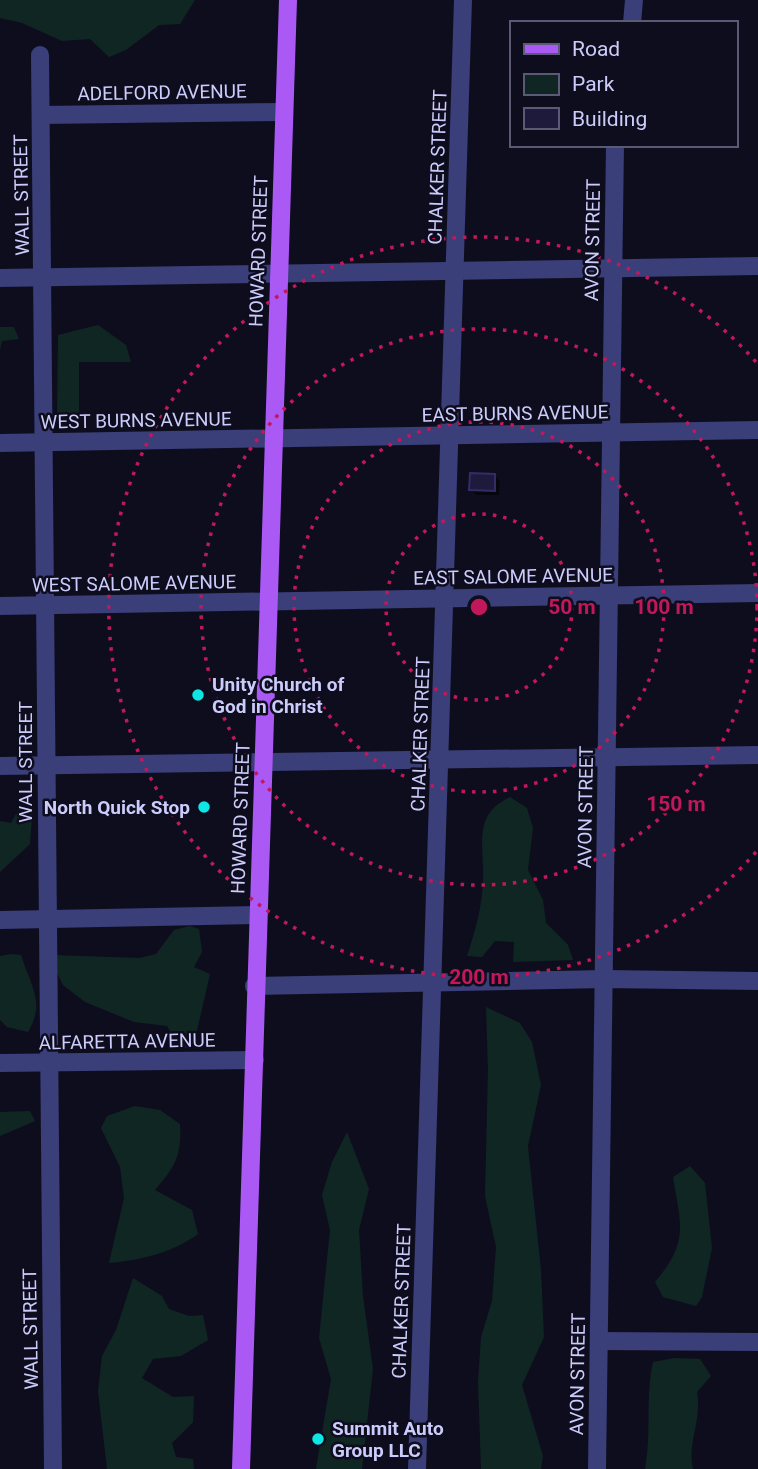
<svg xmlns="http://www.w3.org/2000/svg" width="758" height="1469" font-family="Roboto,sans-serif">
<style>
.green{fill:#102623}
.shadow{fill:#0007}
.building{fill:#1e1a3c;stroke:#332d67;stroke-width:2}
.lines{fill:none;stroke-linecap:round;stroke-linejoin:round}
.minor{stroke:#3a3e79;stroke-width:18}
.major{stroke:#ab59f5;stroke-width:18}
.ring{fill:none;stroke:#c2185b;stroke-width:3.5;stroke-dasharray:3.5 7}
.poi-dot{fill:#0ee6e6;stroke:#0e0d1d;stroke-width:2.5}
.labels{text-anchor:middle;stroke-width:5;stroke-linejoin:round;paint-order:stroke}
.street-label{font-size:19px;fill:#ccccfc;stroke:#0e0d1d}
.poi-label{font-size:19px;font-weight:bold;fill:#ccccfc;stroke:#0e0d1d;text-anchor:start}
.centre{fill:#c2185b;stroke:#0e0d1d;stroke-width:3.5}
.ring-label{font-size:21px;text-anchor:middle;font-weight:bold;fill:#c2185b;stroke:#0e0d1d;stroke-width:5;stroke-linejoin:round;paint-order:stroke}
</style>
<rect width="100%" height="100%" fill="#0e0d1d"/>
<g class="green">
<path d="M0 0H195L180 24 159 25 126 50 109 57 90 39 62 41 22 23 0 18Z"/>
<path d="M98 325 126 345 131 362H79V417L73 424 57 416 58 335Z"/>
<path d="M0 327H14L19 339 2 341 0 350Z"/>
<path d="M25 797 33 805 30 844 0 872V821L11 823Z"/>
<path d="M510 797 527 808 533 828 528 870 543 900 546 923 568 945 573 960 513 962 514 942 495 941 482 957 467 956C475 932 482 907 483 882 485 848 471 815 510 797Z"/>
<path d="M190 926 199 929 202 952 194 967 210 974 193 1048H180L167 1026 134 1022 85 1002 63 985 55 969 53 955 140 958 156 954 174 930Z"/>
<path d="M11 954 21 955C30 985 46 1002 28 1032L7 1027 0 1020V956Z"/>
<path d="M486 1007 520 1023 532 1042 541 1085 528 1146 541 1270 544 1337 522 1385 543 1456 541 1469H481L478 1382 481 1337 492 1301 496 1247 485 1196 488 1070Z"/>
<path d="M135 1106 160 1110 180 1124C182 1155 175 1167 155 1190L192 1210 198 1234C172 1253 141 1260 109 1263L124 1198 120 1167 101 1128 107 1116Z"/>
<path d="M30 1111 35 1121 0 1136V1112Z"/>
<path d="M347 1132 369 1189 359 1230 363 1296 373 1369 362 1469H316L331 1379 319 1338 330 1230 322 1195 332 1162Z"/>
<path d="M690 1166 705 1183 712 1248 702 1297 696 1306 663 1297 655 1282C689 1242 681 1226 673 1177Z"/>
<path d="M133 1278 162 1296 169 1309 189 1316 203 1315 208 1340 181 1356 153 1359 142 1378 173 1397 194 1396 193 1422 172 1443 176 1457 193 1459 194 1469H107L98 1391 102 1356 116 1330Z"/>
<path d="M674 1358 700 1359 711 1376 697 1392C702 1422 687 1442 693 1469H645C652 1432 645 1398 653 1362Z"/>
</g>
<path class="shadow" d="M494 475 500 481 499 495H476L471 490Z"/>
<path class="building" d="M470 473 495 474V491L469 490Z"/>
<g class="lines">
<g class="minor">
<path d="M632 23 634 0"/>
<path d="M40 55 53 1469"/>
<path d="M41 115 284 112"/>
<path d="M0 278 758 266"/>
<path d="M0 443 758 430"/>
<path d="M0 606 758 593"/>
<path d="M0 766 758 755"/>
<path d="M0 920 256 915"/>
<path d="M254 986 604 979 758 981"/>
<path d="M0 1063 255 1060"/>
<path d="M599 1341 758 1342"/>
<path d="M417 1469 463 0"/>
<path d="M597 1469 615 145"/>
</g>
<path class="major" d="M241 1469 288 0"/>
</g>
<g class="ring">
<circle cx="479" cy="607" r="93"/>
<circle cx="479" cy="607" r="185"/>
<circle cx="479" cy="607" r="278"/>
<path d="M756 852A370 370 0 1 1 756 362"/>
</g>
<g class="poi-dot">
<circle cx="198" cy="695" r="7"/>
<circle cx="204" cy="807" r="7"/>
<circle cx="318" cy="1439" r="7"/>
</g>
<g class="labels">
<g class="street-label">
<text transform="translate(162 92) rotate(-1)" y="7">ADELFORD AVENUE</text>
<text transform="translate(437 167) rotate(-88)" y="7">CHALKER STREET</text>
<text transform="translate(21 195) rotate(-91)" y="7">WALL STREET</text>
<text transform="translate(592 240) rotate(-89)" y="7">AVON STREET</text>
<text transform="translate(258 251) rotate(-88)" y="7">HOWARD STREET</text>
<text transform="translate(515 413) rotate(-1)" y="7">EAST BURNS AVENUE</text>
<text transform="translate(136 420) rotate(-1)" y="7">WEST BURNS AVENUE</text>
<text transform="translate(513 576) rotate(-1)" y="7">EAST SALOME AVENUE</text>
<text transform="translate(134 583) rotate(-1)" y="7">WEST SALOME AVENUE</text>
<text transform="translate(420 734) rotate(-88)" y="7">CHALKER STREET</text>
<text transform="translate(25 762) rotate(-90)" y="7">WALL STREET</text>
<text transform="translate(585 807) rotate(-89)" y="7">AVON STREET</text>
<text transform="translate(240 818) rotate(-88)" y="7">HOWARD STREET</text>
<text transform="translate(127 1041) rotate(-1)" y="7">ALFARETTA AVENUE</text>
<text transform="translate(401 1301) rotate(-88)" y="7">CHALKER STREET</text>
<text transform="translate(30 1329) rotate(-91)" y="7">WALL STREET</text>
<text transform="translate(577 1374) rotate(-89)" y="7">AVON STREET</text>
</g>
<g class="poi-label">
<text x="212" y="691">Unity Church of<tspan x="212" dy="22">God in Christ</tspan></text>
<text x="190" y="814" text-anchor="end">North Quick Stop</text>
<text x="332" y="1435">Summit Auto<tspan x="332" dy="22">Group LLC</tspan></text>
</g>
</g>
<circle cx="479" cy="607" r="10" class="centre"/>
<g class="ring-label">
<text x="572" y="614">50 m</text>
<text x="664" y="614">100 m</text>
<text x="676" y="811">150 m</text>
<text x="479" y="984">200 m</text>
</g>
<rect x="510" y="21" width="228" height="126" fill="#0e0d1d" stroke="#5a5976" stroke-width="2"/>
<rect x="524" y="44" width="35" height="10" fill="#ab59f5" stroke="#5a5976" stroke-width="2"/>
<text x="572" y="56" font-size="21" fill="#ccccfc">Road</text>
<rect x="524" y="74" width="35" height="21" fill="#102623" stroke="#5a5976" stroke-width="2"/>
<text x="572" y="91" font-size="21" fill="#ccccfc">Park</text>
<rect x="524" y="108" width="35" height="21" fill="#1e1a3c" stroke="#5a5976" stroke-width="2"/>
<text x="572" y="126" font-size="21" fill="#ccccfc">Building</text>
</svg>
